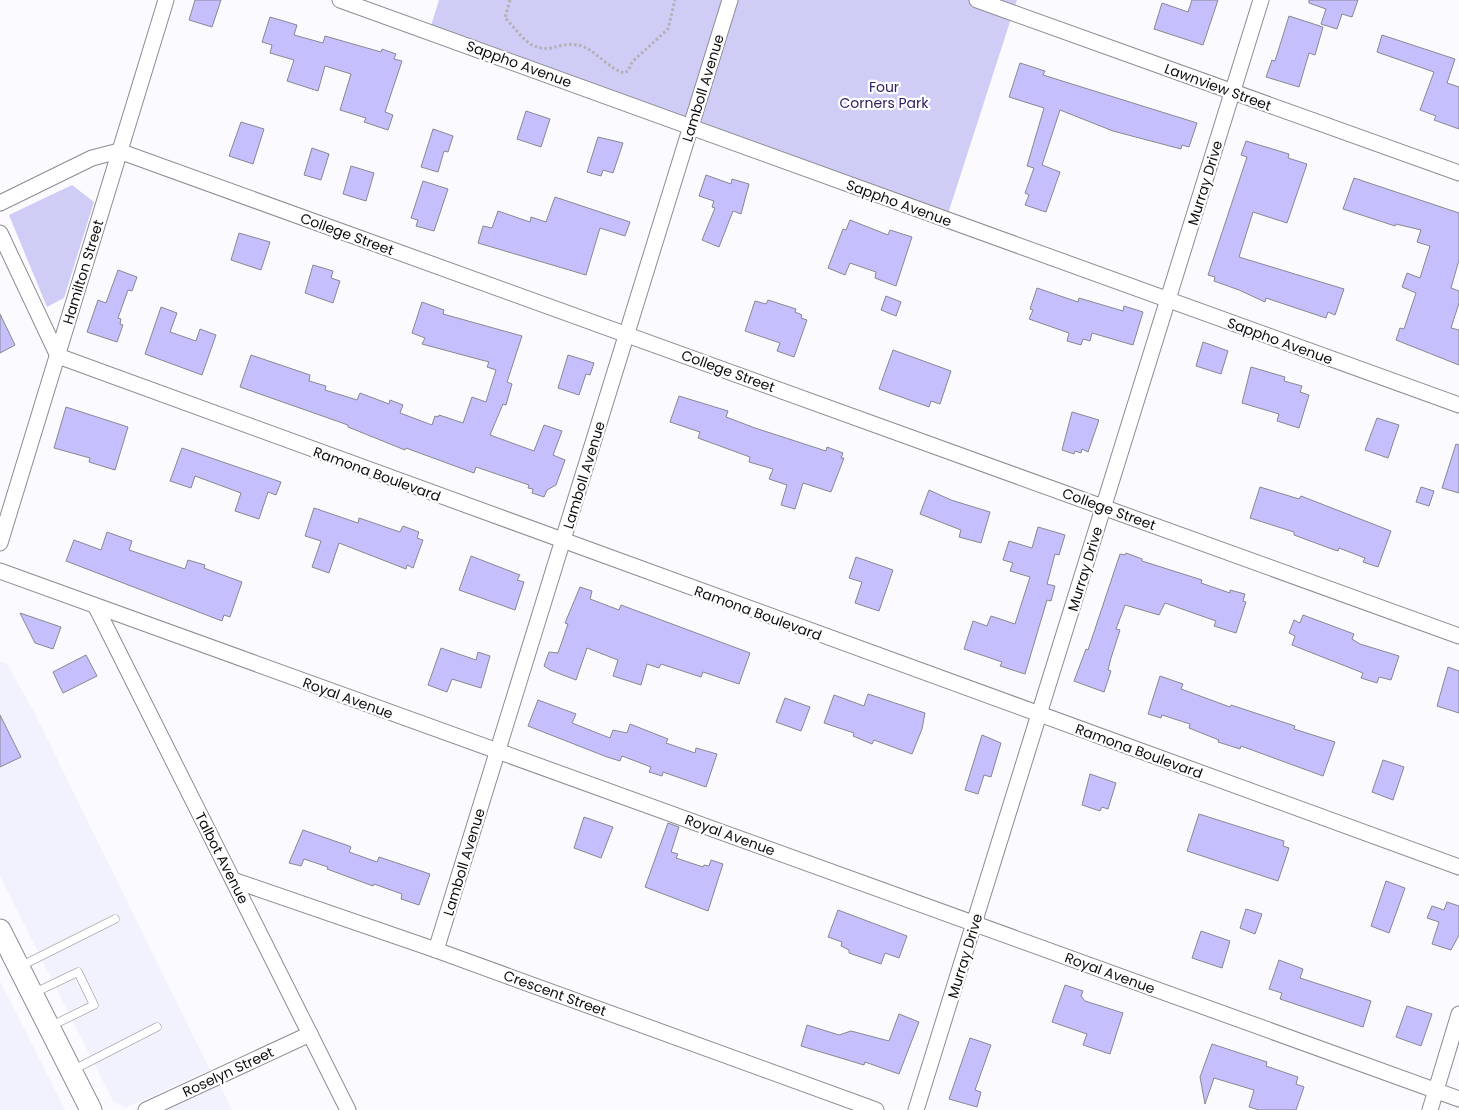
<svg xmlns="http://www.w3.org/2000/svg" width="1459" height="1110" font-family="Poppins,sans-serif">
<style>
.built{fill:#f2f1fe}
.green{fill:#cfcdf6}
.building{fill:#c5c0fd;stroke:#88888f}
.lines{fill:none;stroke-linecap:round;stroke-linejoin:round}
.service-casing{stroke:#8c8c93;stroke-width:9}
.minor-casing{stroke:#8c8c93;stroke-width:17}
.secondary-casing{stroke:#8c8c93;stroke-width:23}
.path{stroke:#b1b1b5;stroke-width:3;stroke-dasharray:2.5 2.5;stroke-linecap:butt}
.service{stroke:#fff;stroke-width:8}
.minor{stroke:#fff;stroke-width:15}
.secondary{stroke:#fff;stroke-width:21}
.labels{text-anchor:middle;stroke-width:4.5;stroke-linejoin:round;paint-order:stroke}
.street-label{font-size:14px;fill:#0e0e10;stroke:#fff}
.park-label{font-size:14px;fill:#302165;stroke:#fff}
</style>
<rect width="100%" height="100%" fill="#fbfaff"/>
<g class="built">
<path d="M0 661 7 664 32 708 210 1070 125 1108 113 1101 0 876Z"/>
<path d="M0 981 65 1110H0Z"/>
<path d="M219 1083 232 1110H165Z"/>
</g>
<g class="green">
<path d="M439 0H1017L946 220 429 32Z"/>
<path d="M72 185 94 202 64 298 47 307 9 215Z"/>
</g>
<g class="building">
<path d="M195 0H221L212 27 189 20Z"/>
<path d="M1192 0H1218L1203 45 1154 29 1162 3 1188 12Z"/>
<path d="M1309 0H1358L1352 17 1342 14 1337 29 1321 24 1326 9 1309 3Z"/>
<path d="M1289 16 1323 27 1315 55 1309 53 1299 87 1266 77 1272 60 1275 61Z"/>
<path d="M270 17 297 25 294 35 323 43 325 36 381 52 382 49 396 54 394 59 402 61 385 112 393 115 388 130 364 122 366 118 340 110 351 74 325 66 318 91 287 81 294 60 270 53 272 45 262 42Z"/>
<path d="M1382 35 1455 59 1447 83 1459 87V129L1434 120 1436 116 1420 110 1434 72 1377 52Z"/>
<path d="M1020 63 1045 71 1043 75 1197 123 1189 147 1182 145 1181 149 1113 131 1060 110 1042 165 1060 172 1046 212 1025 205 1029 195 1025 193 1034 168 1027 166 1044 108 1009 97Z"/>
<path d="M526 111 550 119 541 147 517 139Z"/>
<path d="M241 122 264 129 253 164 229 156Z"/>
<path d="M433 129 453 136 448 152 444 151 438 172 421 167Z"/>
<path d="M598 137 623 143 613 173 603 170 601 176 587 172Z"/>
<path d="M1246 141 1289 154 1288 158 1307 164 1287 223 1253 212 1239 257 1344 289 1335 315 1328 312 1326 318 1266 298 1265 302 1239 290 1214 281 1215 277 1208 275 1247 157 1241 155Z"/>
<path d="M312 148 329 154 321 180 304 175Z"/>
<path d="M351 166 374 173 366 201 343 194Z"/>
<path d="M706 175 731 184 732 179 749 184 741 214 733 211 719 247 702 240 715 208 712 207 714 201 699 196Z"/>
<path d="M1354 178 1459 213V260L1451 288 1459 291V303L1451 328 1459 330V365L1396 340 1400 328 1404 329 1416 293 1402 287 1407 273 1420 278 1430 246 1417 242 1421 230 1396 224 1395 226 1343 209Z"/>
<path d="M423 181 448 189 434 231 416 226 418 220 411 218Z"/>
<path d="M555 197 630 222 625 236 600 228 586 275 478 243 483 226 492 228 498 211 530 222 531 217 546 222Z"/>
<path d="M850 220 888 235 890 230 912 237 896 286 875 278 876 272 850 263 845 275 828 268 843 229 846 230Z"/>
<path d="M239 233 270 242 261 270 231 260Z"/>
<path d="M313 265 333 271 331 278 340 281 333 303 305 293Z"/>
<path d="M118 270 137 277 132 291 128 290 118 318 121 319 120 324 123 325 117 342 87 332 98 300 106 303Z"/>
<path d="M1037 288 1078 302 1079 298 1123 311 1124 306 1143 312 1133 345 1092 333 1090 341 1083 339 1081 345 1067 341 1069 333 1029 319 1033 310 1030 309Z"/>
<path d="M886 296 901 302 896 316 881 310Z"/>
<path d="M768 300 796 309 795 312 802 315 801 318 807 320 794 357 777 351 780 343 745 331 755 301 766 304Z"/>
<path d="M422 302 444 310 443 314 522 336 507 382 512 384 506 405 503 404 490 435 534 451 544 425 562 431 553 455 565 460 556 485 547 490 544 497 532 493 533 489 528 488 529 485 476 467 474 473 406 448 405 450 348 427V425L240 387 251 355 310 375 309 381 326 386 325 390 357 400 360 393 389 404 390 400 403 405 400 413 432 425 435 416 438 417 439 415 463 423 472 397 486 402 496 370 487 367 489 362 422 344 425 338 412 333Z"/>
<path d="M161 307 177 313 170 332 196 341 200 329 216 335 202 375 145 354Z"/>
<path d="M0 314 15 345 0 353Z"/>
<path d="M1203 342 1228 351 1221 374 1196 366Z"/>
<path d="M893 350 951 371 940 404 931 401 929 407 879 389Z"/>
<path d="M568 355 594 363 590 375 586 374 579 395 558 388Z"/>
<path d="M1251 367 1285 377 1284 381 1302 386 1300 392 1309 395 1299 428 1277 421 1279 414 1242 403Z"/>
<path d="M679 396 728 411 726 417 755 428 826 451 827 447 843 453 841 458H844L831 492 803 483 795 509 781 505 787 485 769 479 773 469 749 462 750 457 698 438 700 432 670 422Z"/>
<path d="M66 407 128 427 115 470 89 462 90 458 54 448Z"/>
<path d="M1072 412 1099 420 1088 452 1082 449 1081 453 1075 451 1074 454 1062 450Z"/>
<path d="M1377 418 1399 425 1388 458 1365 450Z"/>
<path d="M1456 444 1459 445V493L1442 488Z"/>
<path d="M182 448 281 482 276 495 268 492 259 519 235 511 241 493 195 476 191 488 170 481Z"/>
<path d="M1260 487 1299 499 1301 496 1391 531 1378 567 1363 562 1365 558 1339 548 1338 551 1329 548 1294 535V532L1250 518Z"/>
<path d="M1421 487 1434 491 1429 506 1416 502Z"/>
<path d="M929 490 951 500 990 512 981 543 959 537 961 530 920 514Z"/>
<path d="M314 508 358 523 359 518 400 532 403 526 419 532 417 538 423 540 413 568 407 565 406 569 339 543 329 573 312 567 321 541 305 536Z"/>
<path d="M1038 527 1065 535 1059 555 1055 554 1047 584 1055 586 1051 601 1047 600 1025 674 1000 666 1002 662 964 649 973 621 987 626 991 616 1015 624 1030 577 1010 571 1013 563 1003 560 1009 541 1032 548Z"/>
<path d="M107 532 132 541 129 550 185 569 188 560 205 565 204 568 209 570 242 582 230 617 224 615 222 621 66 561 74 540 101 550Z"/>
<path d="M1126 553 1142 559V561L1202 580 1201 583 1230 593V590L1245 594 1243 601 1246 602 1236 633 1214 626 1216 621 1165 603 1159 615 1125 605 1116 629 1120 630 1111 658 1108 670 1111 671 1104 692 1074 681 1086 649 1088 650 1120 554 1125 555Z"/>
<path d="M471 556 520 575 517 580 524 582 515 610 459 590Z"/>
<path d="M856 557 893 570 879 611 855 603 862 582 849 578Z"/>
<path d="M580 587 592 591 590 599 619 610 621 605 750 653 739 684 703 672 701 677 661 664 659 668 647 664 641 685 613 676 618 660 587 648 576 680 550 670 544 666 549 652 558 653 568 624 565 623Z"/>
<path d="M20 613 61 627 53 649 35 643Z"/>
<path d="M1303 615 1354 634 1352 639 1360 644 1399 656 1391 680 1379 677 1377 683 1361 678 1363 673 1292 645 1295 636 1289 633 1294 620 1300 623Z"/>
<path d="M441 648 476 660 478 652 490 656 481 688 452 679 447 692 428 685Z"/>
<path d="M86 655 97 676 63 693 53 672Z"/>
<path d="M1448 667 1459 671V713L1437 706Z"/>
<path d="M1160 676 1183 684 1181 689 1230 707 1231 705 1295 726 1294 729 1335 742 1323 776 1241 746 1240 749 1218 742 1219 740 1189 728 1190 724 1162 715 1161 718 1148 714Z"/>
<path d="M868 694 925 713 922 729 912 754 874 740 872 744 853 736 854 733 824 723 834 695 864 706Z"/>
<path d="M785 698 810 707 801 731 776 722Z"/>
<path d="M538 700 576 714 572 723 610 738 613 730 627 733 630 724 668 739 666 743 695 753 696 748 717 754 706 787 663 772 662 776 649 772 651 767 622 756 620 761 607 757 528 726Z"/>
<path d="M0 715 21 757 0 767Z"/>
<path d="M982 735 1001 743 991 777 984 775 978 794 965 790Z"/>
<path d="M1383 760 1404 767 1393 800 1372 792Z"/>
<path d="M1090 774 1116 783 1108 809 1102 807 1100 811 1082 805Z"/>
<path d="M1199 814 1284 841 1283 846 1289 848 1278 881 1187 851Z"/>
<path d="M584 817 613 827 601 858 574 848Z"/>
<path d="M668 823 679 827 671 852 678 854 676 858 703 867 704 865 709 866 711 860 723 864 708 911 645 887Z"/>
<path d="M303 830 349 846 351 847 349 852 377 862 379 857 430 874 419 905 401 899 402 894 374 884 373 886 327 869 328 867 304 859 301 866 289 863Z"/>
<path d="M1386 881 1405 888 1389 933 1371 926Z"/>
<path d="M1447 902 1459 906V935L1451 950 1432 944 1439 922 1427 918 1432 906 1444 910Z"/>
<path d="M1246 909 1262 914 1255 934 1240 928Z"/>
<path d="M838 910 907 936 899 958 885 953 881 964 849 953V950L841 946 842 942 828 937Z"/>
<path d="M1201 931 1230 941 1222 968 1192 958Z"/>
<path d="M1279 960 1303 969 1300 978 1371 1001 1363 1027 1280 999 1282 993 1269 989Z"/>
<path d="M1065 985 1083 991 1081 996 1085 1001 1123 1013 1110 1054 1083 1045 1087 1034 1052 1022Z"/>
<path d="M1407 1006 1432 1014 1421 1046 1396 1037Z"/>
<path d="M899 1014 919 1022 899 1074 865 1062 864 1065 801 1046 807 1025 839 1035 851 1031 889 1041Z"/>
<path d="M970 1038 991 1045 975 1090 981 1092 977 1107 949 1099Z"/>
<path d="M1212 1044 1267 1062 1266 1066 1298 1077 1296 1084 1304 1087 1296 1110H1259L1249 1107 1254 1090 1214 1078 1205 1104 1200 1077Z"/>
</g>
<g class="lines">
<g class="service-casing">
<g id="service">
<path d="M21 966 115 919"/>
<path d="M34 993 78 972 94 1005 51 1026"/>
<path d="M73 1070 157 1027"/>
</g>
</g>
<g class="minor-casing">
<g id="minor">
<path d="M340 0 1459 405"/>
<path d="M977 0 1459 173"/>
<path d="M0 203 92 158 119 151 1459 636"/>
<path d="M0 233 58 356 1459 867"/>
<path d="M0 543 166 0"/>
<path d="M0 571 1459 1099"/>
<path d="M96 607 348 1110"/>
<path d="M233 880 436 950 876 1110"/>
<path d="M436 950 730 0"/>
<path d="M146 1110 310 1034"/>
<path d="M916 1110 1261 0"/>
<path d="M1430 1110 1459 1014"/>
</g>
</g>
<g class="secondary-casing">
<path id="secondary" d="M0 930 91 1110"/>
</g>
<path class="path" d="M510 0 505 18C519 31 528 52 551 48 559 46 570 43 578 45 594 48 607 68 624 73L628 71 632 62 668 29 675 0"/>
<use href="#service" class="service"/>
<use href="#minor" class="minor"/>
<use href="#secondary" class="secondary"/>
</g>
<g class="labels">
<g class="street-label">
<text transform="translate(519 64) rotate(20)" y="5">Sappho Avenue</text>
<text transform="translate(1218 87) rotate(20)" y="5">Lawnview Street</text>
<text transform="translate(703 88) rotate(-73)" y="5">Lamboll Avenue</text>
<text transform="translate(1205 183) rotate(-73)" y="5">Murray Drive</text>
<text transform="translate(899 203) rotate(20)" y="5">Sappho Avenue</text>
<text transform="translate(347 234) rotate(20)" y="5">College Street</text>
<text transform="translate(83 272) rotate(-73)" y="5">Hamilton Street</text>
<text transform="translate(1280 341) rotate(20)" y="5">Sappho Avenue</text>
<text transform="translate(728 371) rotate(20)" y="5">College Street</text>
<text transform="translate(377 474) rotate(20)" y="5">Ramona Boulevard</text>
<text transform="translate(584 475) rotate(-73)" y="5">Lamboll Avenue</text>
<text transform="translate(1109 509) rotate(20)" y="5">College Street</text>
<text transform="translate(1085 569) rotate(-73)" y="5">Murray Drive</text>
<text transform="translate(758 613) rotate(20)" y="5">Ramona Boulevard</text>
<text transform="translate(348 698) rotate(20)" y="5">Royal Avenue</text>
<text transform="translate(1139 751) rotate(20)" y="5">Ramona Boulevard</text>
<text transform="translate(730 835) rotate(20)" y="5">Royal Avenue</text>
<text transform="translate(222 858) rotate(63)" y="5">Talbot Avenue</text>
<text transform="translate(464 862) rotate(-73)" y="5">Lamboll Avenue</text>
<text transform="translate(965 956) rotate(-73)" y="5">Murray Drive</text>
<text transform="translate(1110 973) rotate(20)" y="5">Royal Avenue</text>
<text transform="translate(555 993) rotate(20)" y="5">Crescent Street</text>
<text transform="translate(228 1072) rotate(-25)" y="5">Roselyn Street</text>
</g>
<g class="park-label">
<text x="884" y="92">Four<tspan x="884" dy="16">Corners Park</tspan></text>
</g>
</g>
</svg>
